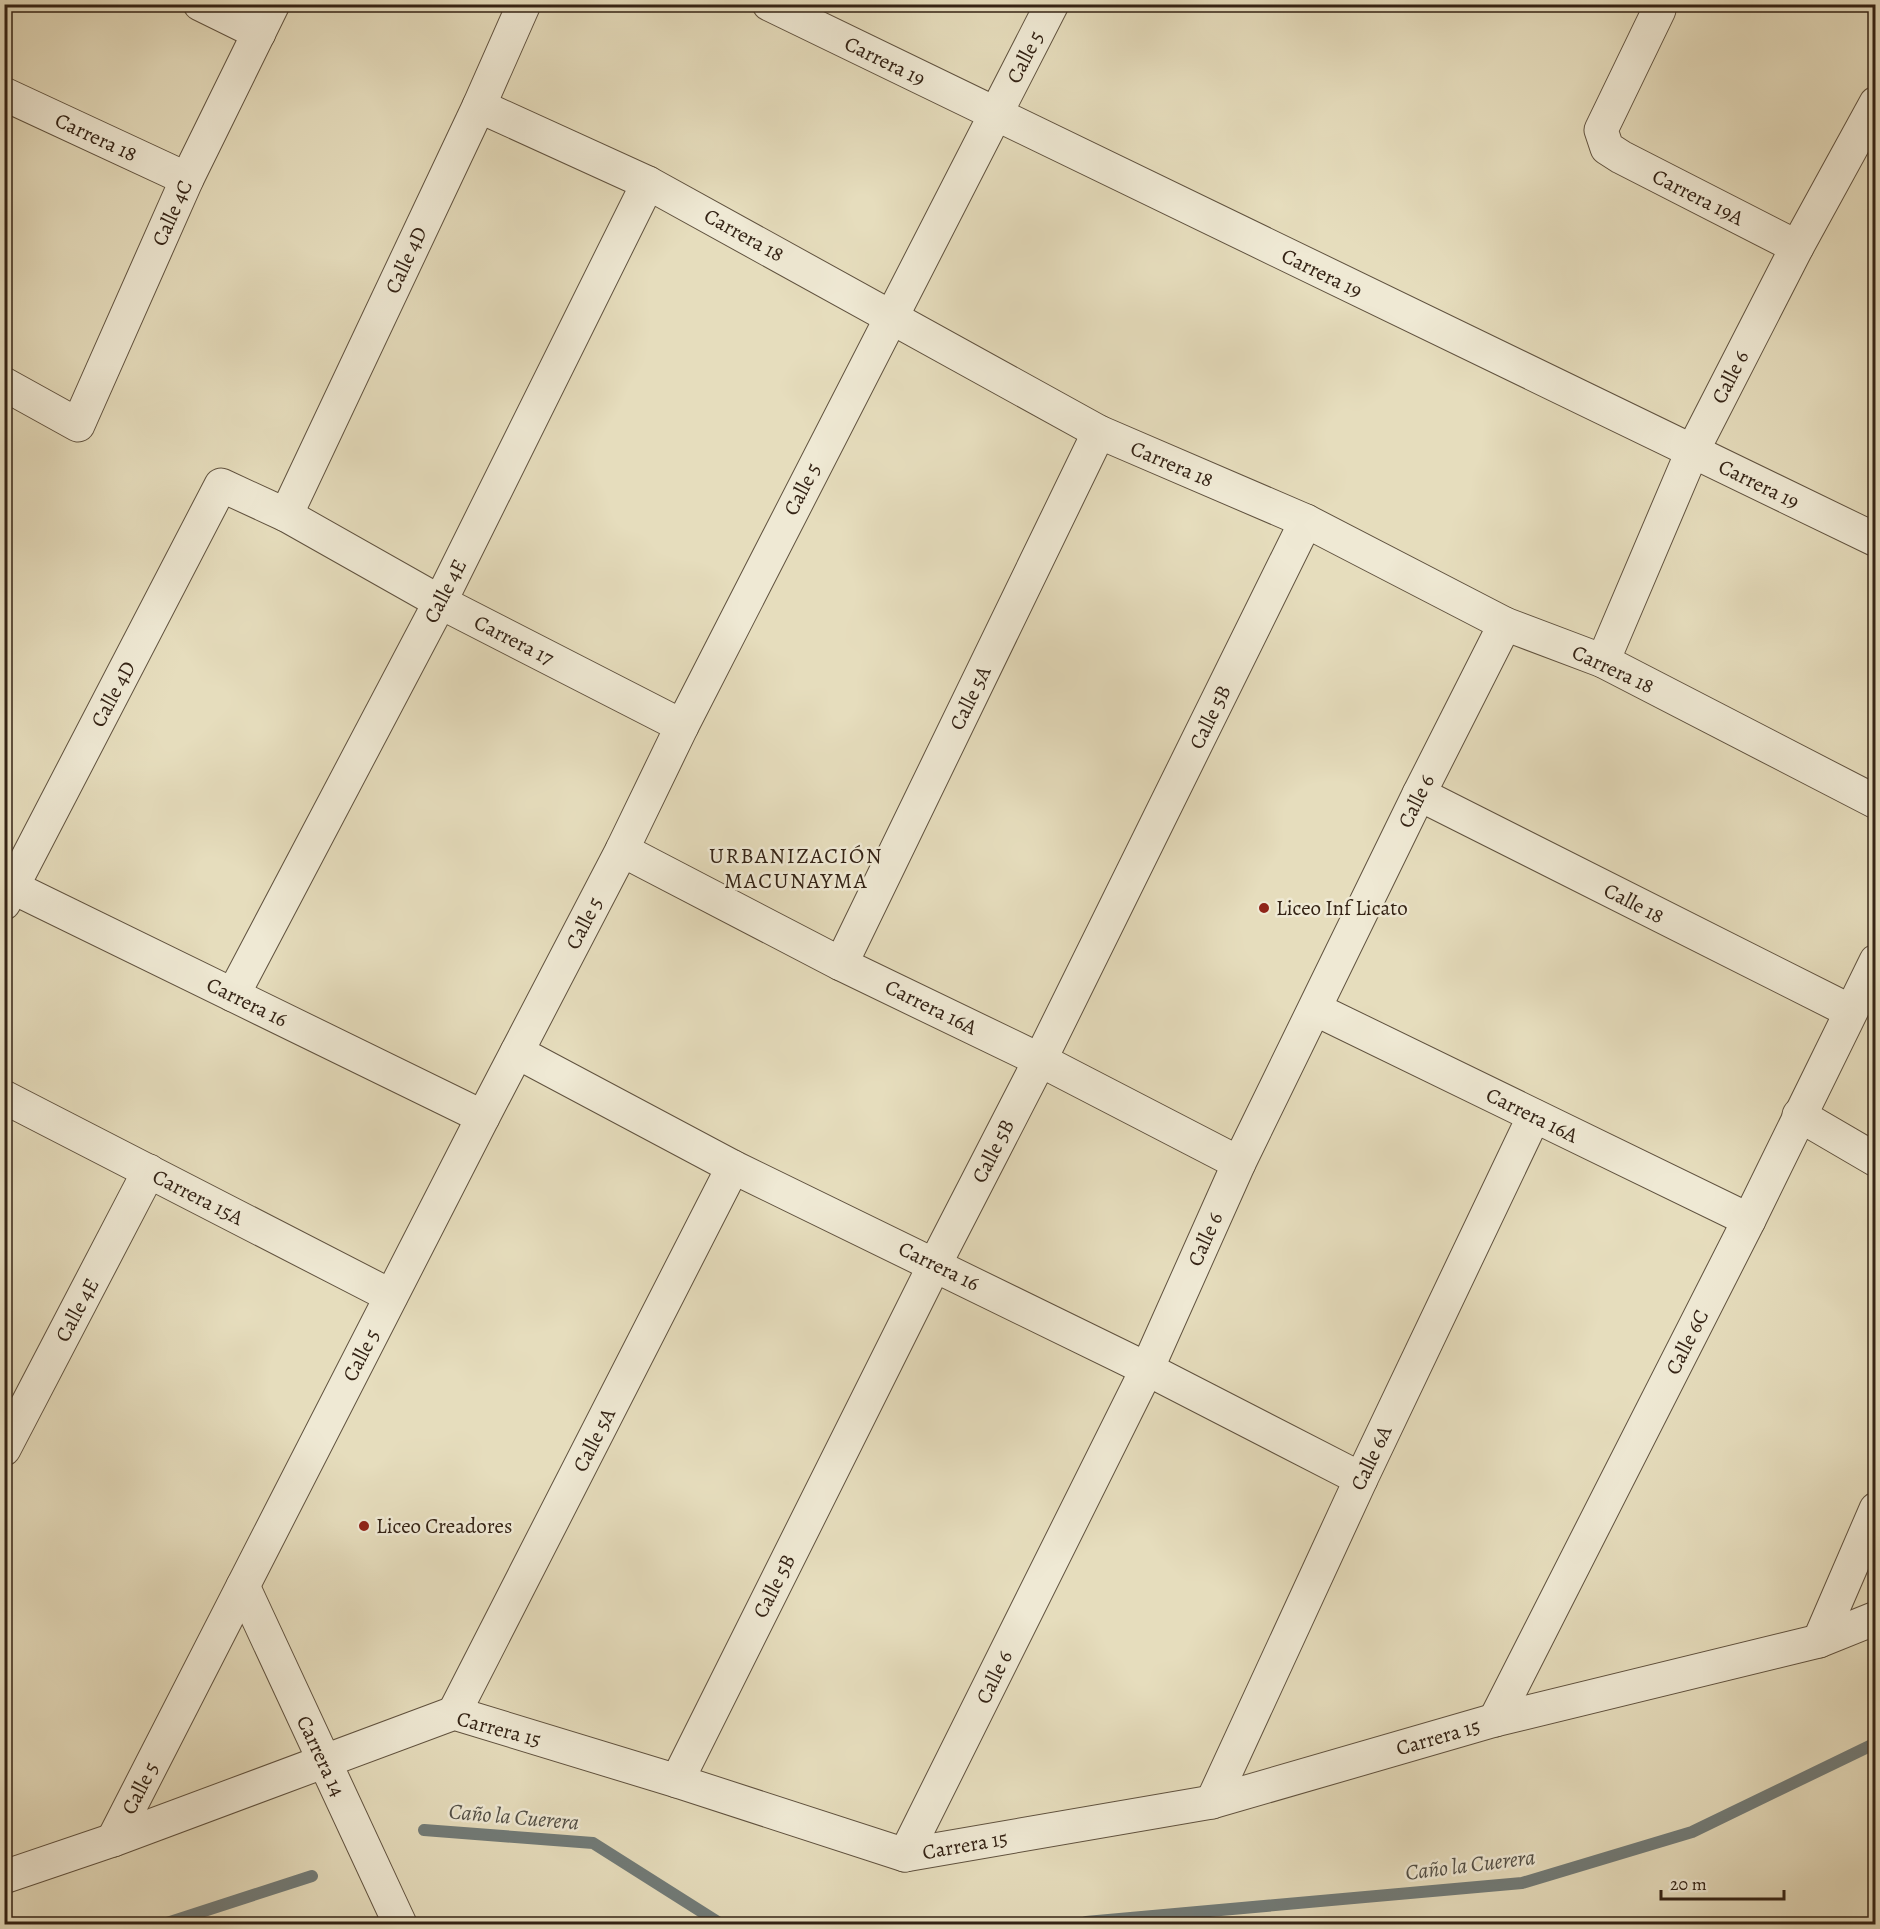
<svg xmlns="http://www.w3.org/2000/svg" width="1880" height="1929" font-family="Alegreya,serif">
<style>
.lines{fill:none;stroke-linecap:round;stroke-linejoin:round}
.stream{stroke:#727c79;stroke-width:12}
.minor-casing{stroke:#60523f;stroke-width:35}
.tertiary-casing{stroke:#60523f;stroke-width:35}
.minor{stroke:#efe9d4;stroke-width:33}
.tertiary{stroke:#efe9d4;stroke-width:33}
.poi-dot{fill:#8f2418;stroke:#efe9d4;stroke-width:2}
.labels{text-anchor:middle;stroke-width:5;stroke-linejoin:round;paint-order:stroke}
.street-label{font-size:21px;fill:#342315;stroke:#efe9d4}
.poi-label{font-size:21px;fill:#342315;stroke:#efe9d4;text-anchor:start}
.neighbourhood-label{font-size:22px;letter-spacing:1.5px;fill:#342315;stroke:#efe9d4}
.water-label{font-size:22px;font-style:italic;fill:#535047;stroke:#efe9d4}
</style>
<rect width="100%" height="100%" fill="#e6ddbd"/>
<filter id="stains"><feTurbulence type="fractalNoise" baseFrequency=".00333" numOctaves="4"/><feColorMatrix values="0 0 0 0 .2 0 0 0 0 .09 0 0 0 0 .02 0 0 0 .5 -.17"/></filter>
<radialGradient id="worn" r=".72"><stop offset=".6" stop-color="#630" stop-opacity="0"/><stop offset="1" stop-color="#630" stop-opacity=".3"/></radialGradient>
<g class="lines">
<g class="stream">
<path d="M424 1830 593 1843 721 1924"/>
<path d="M164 1924 312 1876"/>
<path d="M1081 1924 1086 1922 1522 1883 1692 1832 1876 1743"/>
</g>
<g class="minor-casing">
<g id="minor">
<path d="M200 4 259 33"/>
<path d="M1659 10 1601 130 1607 148 1621 157 1797 247"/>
<path d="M4 94 187 179"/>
<path d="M479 106 648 183 1099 432 1306 521 1505 624 1603 661 1876 802"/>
<path d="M4 384 78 425 187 179 273 4"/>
<path d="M286 515 479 106 524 4"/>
<path d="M1603 661 1692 452 1797 247 1876 103"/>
<path d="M1419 794 1850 1011"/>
<path d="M622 850 841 964 1040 1060 1239 1163"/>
<path d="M12 887 483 1117"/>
<path d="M4 903 221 485 286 515 440 602 682 726"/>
<path d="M841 964 1099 432"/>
<path d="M233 995 440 602 648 183"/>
<path d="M1315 1009 1749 1220"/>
<path d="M517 1052 733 1167 1147 1369 1361 1479"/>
<path d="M4 1097 391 1296"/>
<path d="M1799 1115 1876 1160"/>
<path d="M4 1449 149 1171"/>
<path d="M243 1586 400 1924"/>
<path d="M1819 1641 1876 1509"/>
<path d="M454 1713 733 1167"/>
<path d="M1495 1720 1749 1220 1876 961"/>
<path d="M677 1781 935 1264 1040 1060 1306 521"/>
<path d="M1212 1802 1361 1479 1534 1116"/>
<path d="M113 1840 483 1117 622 850 682 726 1052 4"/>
<path d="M905 1855 1147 1369 1239 1163 1419 794 1505 624"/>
<path d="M4 1877 113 1840 454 1713 677 1781 905 1855 1212 1802 1495 1720 1819 1641 1876 1618"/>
</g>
</g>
<g class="tertiary-casing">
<path id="tertiary" d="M769 4 1876 540"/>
</g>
<use href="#minor" class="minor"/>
<use href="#tertiary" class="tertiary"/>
</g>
<g class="poi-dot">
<circle cx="1264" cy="908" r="6"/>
<circle cx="364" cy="1526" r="6"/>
</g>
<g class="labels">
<g class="street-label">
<text transform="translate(1025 57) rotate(-63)" y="7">Calle 5</text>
<text transform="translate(885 61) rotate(26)" y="7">Carrera 19</text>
<text transform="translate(96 137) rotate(25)" y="7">Carrera 18</text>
<text transform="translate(1698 197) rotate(27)" y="7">Carrera 19A</text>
<text transform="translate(172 213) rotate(-66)" y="7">Calle 4C</text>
<text transform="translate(744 235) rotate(29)" y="7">Carrera 18</text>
<text transform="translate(406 260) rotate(-65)" y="7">Calle 4D</text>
<text transform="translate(1322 273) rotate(26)" y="7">Carrera 19</text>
<text transform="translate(1730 377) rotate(-63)" y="7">Calle 6</text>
<text transform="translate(1172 464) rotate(23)" y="7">Carrera 18</text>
<text transform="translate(1759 484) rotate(26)" y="7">Carrera 19</text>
<text transform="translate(802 489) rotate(-63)" y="7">Calle 5</text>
<text transform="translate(445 591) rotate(-63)" y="7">Calle 4E</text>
<text transform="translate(514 640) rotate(27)" y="7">Carrera 17</text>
<text transform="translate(1613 669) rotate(25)" y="7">Carrera 18</text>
<text transform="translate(113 694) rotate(-62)" y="7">Calle 4D</text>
<text transform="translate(970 698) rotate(-64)" y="7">Calle 5A</text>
<text transform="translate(1210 717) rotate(-64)" y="7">Calle 5B</text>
<text transform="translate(1416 801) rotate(-64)" y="7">Calle 6</text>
<text transform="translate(1634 903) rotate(27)" y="7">Calle 18</text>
<text transform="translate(584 923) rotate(-63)" y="7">Calle 5</text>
<text transform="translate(247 1002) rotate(26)" y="7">Carrera 16</text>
<text transform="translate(931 1007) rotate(26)" y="7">Carrera 16A</text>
<text transform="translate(1532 1115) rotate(26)" y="7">Carrera 16A</text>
<text transform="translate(993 1151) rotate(-63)" y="7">Calle 5B</text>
<text transform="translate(198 1197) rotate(27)" y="7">Carrera 15A</text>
<text transform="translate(1205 1239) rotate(-66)" y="7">Calle 6</text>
<text transform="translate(939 1266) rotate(26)" y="7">Carrera 16</text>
<text transform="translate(77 1310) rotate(-62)" y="7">Calle 4E</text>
<text transform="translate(1687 1342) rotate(-63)" y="7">Calle 6C</text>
<text transform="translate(361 1355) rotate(-63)" y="7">Calle 5</text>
<text transform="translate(594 1440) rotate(-63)" y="7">Calle 5A</text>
<text transform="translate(1371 1458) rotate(-65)" y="7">Calle 6A</text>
<text transform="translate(774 1586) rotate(-63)" y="7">Calle 5B</text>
<text transform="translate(994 1677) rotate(-64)" y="7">Calle 6</text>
<text transform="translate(499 1729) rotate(15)" y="7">Carrera 15</text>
<text transform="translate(1438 1737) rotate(-16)" y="7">Carrera 15</text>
<text transform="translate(321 1756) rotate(65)" y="7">Carrera 14</text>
<text transform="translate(140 1788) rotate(-63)" y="7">Calle 5</text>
<text transform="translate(965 1845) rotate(-10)" y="7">Carrera 15</text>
</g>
<g class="poi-label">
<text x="1276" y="915">Liceo Inf Licato</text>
<text x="376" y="1533">Liceo Creadores</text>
</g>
<g class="neighbourhood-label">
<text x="796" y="863">URBANIZACIÓN<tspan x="796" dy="25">MACUNAYMA</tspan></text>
</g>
<g class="water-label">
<text transform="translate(514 1816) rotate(5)" y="8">Caño la Cuerera</text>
<text transform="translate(1470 1864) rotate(-7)" y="8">Caño la Cuerera</text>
</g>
</g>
<rect width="1880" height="1929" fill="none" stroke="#e6ddbd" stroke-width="24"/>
<rect x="6" y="6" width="1868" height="1917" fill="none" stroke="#342315" stroke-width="3"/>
<rect x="12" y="12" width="1856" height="1905" fill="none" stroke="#342315" stroke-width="1.5"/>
<path d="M1661 1890v9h123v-9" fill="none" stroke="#342315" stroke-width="3"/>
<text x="1670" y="1890" font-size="18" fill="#342315" stroke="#efe9d4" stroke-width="4.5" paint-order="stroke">20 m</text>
<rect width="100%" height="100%" filter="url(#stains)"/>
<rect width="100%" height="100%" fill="url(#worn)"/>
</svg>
